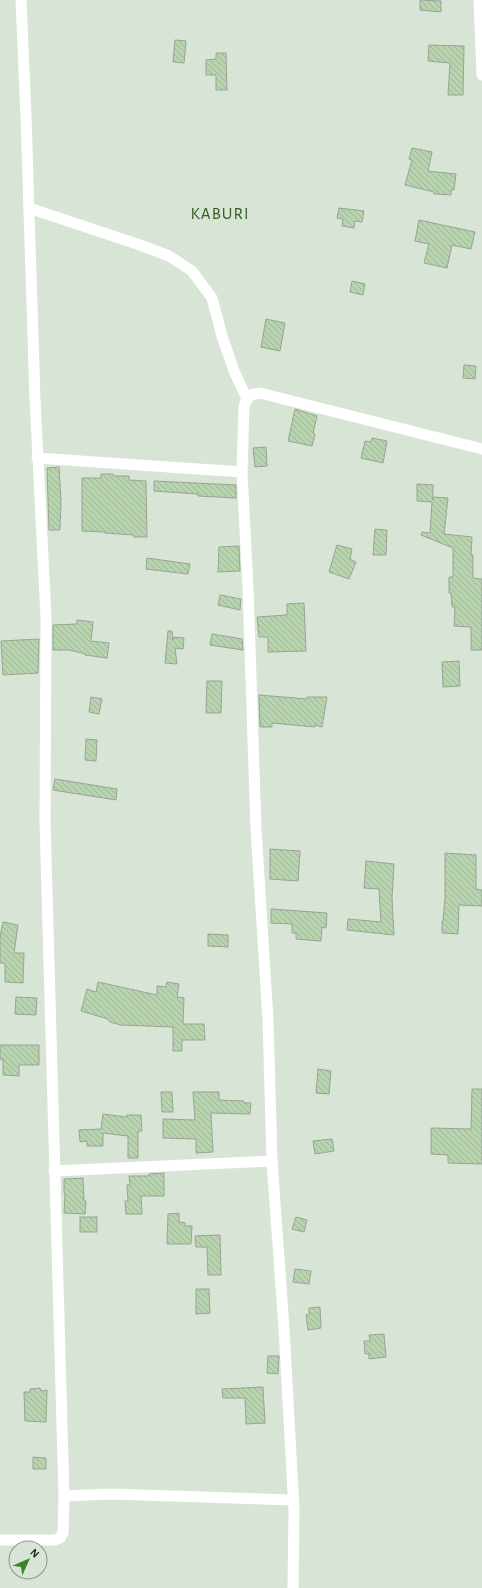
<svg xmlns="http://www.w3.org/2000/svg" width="482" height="1588" font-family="'Alegreya Sans',sans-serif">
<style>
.building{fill:url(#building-back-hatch);stroke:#98a495}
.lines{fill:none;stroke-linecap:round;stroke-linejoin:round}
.street{stroke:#fff;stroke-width:11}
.labels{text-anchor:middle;stroke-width:4;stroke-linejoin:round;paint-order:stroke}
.quarter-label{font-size:17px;letter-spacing:1px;fill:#315d23;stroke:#d8e4d5}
</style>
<defs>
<pattern id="building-back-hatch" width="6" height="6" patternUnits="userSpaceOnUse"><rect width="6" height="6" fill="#b7d4af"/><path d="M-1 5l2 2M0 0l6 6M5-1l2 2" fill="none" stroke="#9db696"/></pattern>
</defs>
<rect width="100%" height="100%" fill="#d8e4d5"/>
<g class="building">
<path d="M420 0 441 1V12L420 10Z"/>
<path d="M175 40 186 41 184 63 173 62Z"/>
<path d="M429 45 464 46 463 95H448L450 63 428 61Z"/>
<path d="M216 53H226L227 90H216V75H206V60L216 59Z"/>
<path d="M412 148 432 152 428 171 456 174 454 190H451V195L434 194V192L405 185 412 160 409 159Z"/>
<path d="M339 208 364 211 362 222 355 221 354 228 342 226 343 219 337 218Z"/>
<path d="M419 220 475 232 471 249 452 245 447 268 424 263 429 244 415 241Z"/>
<path d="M352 281 365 284 363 295 350 292Z"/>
<path d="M266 319 285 323 280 351 261 347Z"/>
<path d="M464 365 476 366 475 379 463 378Z"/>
<path d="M295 409 317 416 313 433 315 434 312 446 288 441Z"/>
<path d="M372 438 387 441 383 463 361 458 365 441 371 442Z"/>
<path d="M266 447 267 466 255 467 253 448Z"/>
<path d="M59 467 61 502 60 530H49L47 468Z"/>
<path d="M101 474H113V476H129V480L146 481 147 537H134V535L105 533V532L82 531V478H101Z"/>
<path d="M154 481 236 485V498L198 496V494L154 491Z"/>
<path d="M417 484 433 485V500V497L448 498 444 534 472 537 471 555H473V578L482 579V650H471V627L454 626 455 607H452L451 593H449V577H453V548L421 535 422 532 430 533 432 502 417 501Z"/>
<path d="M375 529 387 530 386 555H373Z"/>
<path d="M337 545 352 549 350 559 356 562 349 579 329 572Z"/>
<path d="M239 546 240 571 218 572 219 547Z"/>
<path d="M147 558 190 564 188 574 146 569Z"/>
<path d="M220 595 241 599 240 610 218 605Z"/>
<path d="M304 603 306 651 268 652V637H259L257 617 287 615V604Z"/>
<path d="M77 620 93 622 91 641 109 643 107 658 85 655 86 654 69 650H53V625L77 624Z"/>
<path d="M168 631H172L173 640 174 637 184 638 183 649 175 648 177 664 165 663Z"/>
<path d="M212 634 242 639 243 650 210 645Z"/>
<path d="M39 639 38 673 3 675 1 641Z"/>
<path d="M459 661 460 686 443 687 442 662Z"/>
<path d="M207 681H222L221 713H206Z"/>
<path d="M259 695 307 699V697H327L322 727 315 725V727L272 723V727H260Z"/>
<path d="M91 697 102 699 99 714 89 712Z"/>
<path d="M86 739 97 740 96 761 85 760Z"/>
<path d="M55 779 117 789 116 800 53 790Z"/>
<path d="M270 849 300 851 298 881 270 879Z"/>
<path d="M445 853 476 855V889L482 890V906L459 905 458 934 442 933V921H443L445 898Z"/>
<path d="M366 861 394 864 392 898 394 935 347 930 348 919 381 922 379 889 364 888Z"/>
<path d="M271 909 327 913 326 928 322 927 321 941 296 939V933H292V924L271 923Z"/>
<path d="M3 922 18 925 14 953H24L23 983 5 982V963H0V937Z"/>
<path d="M208 934 228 935V947L208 946Z"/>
<path d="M98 982 157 995V986L166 987 167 982 179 984 177 997 184 998 183 1024H204L205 1040H182V1051H173V1027L121 1025 110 1022 108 1019 81 1011 87 989 96 992Z"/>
<path d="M16 997 37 998 36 1015 15 1014Z"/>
<path d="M0 1045H39V1065H19V1076L3 1075V1060L0 1059Z"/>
<path d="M318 1069 331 1071 329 1094 316 1093Z"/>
<path d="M472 1089H482V1164L448 1163V1155L431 1154V1128L471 1129Z"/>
<path d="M161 1092H172L173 1112H162Z"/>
<path d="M193 1092H219V1100L244 1101V1103H251L250 1114 211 1113 213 1152 196 1153V1139L163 1138V1119L195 1120Z"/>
<path d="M103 1114 127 1117V1115H141L142 1131H138V1158H128V1136L103 1133V1146H87V1141L80 1142 79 1130 101 1129Z"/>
<path d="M332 1139 334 1151 315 1154 313 1141Z"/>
<path d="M164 1173V1196H141L142 1214H126L125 1201H128L127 1185H130L129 1176H149V1174Z"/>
<path d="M83 1178 84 1201H86L85 1214 64 1213 65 1193H64V1179Z"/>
<path d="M179 1213V1222L185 1223V1226H192L191 1244H167L168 1214Z"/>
<rect x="80" y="1217" width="17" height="15"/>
<path d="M296 1217 307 1220 304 1232 292 1229Z"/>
<path d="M220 1235 221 1275H208L207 1247H196L195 1236Z"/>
<path d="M295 1269 311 1271 309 1284 293 1282Z"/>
<path d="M196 1289H209L210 1313 196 1314Z"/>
<path d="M320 1307 321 1328 308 1330 306 1315H309V1308Z"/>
<path d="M384 1334 386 1357 369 1359V1354H365L364 1341H370L369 1335Z"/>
<path d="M268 1356H279L278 1374 267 1373Z"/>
<path d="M263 1387 265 1423 246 1424 245 1398H223L222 1389Z"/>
<path d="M40 1388 41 1391 47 1390 46 1422 25 1421 24 1392H30V1389Z"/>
<path d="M33 1457 46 1458V1469H33Z"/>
</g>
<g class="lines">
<g class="street">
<path d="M479 0 482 75"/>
<path d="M29 208 140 245 169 256 192 271 212 298 222 336 234 371 247 399"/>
<path d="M37 458 242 472 244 406C247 397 250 394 260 393L482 449"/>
<path d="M242 472 248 588 256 829 268 1020 272 1161 284 1328 294 1510 293 1588"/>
<path d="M54 1171 272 1161"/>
<path d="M64 1496 111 1494 293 1500"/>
<path d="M0 1540H54L60 1538 63 1533 64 1496 45 821 46 617 35 399 26 116 21 0"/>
</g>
</g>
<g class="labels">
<g class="quarter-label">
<text x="220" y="219">KABURI</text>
</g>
</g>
<g transform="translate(28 1560) rotate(45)"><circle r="19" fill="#d8e4d5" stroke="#8c968a"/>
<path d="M0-3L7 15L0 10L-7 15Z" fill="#408529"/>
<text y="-6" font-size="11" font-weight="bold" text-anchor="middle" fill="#1b201a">N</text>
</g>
</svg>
